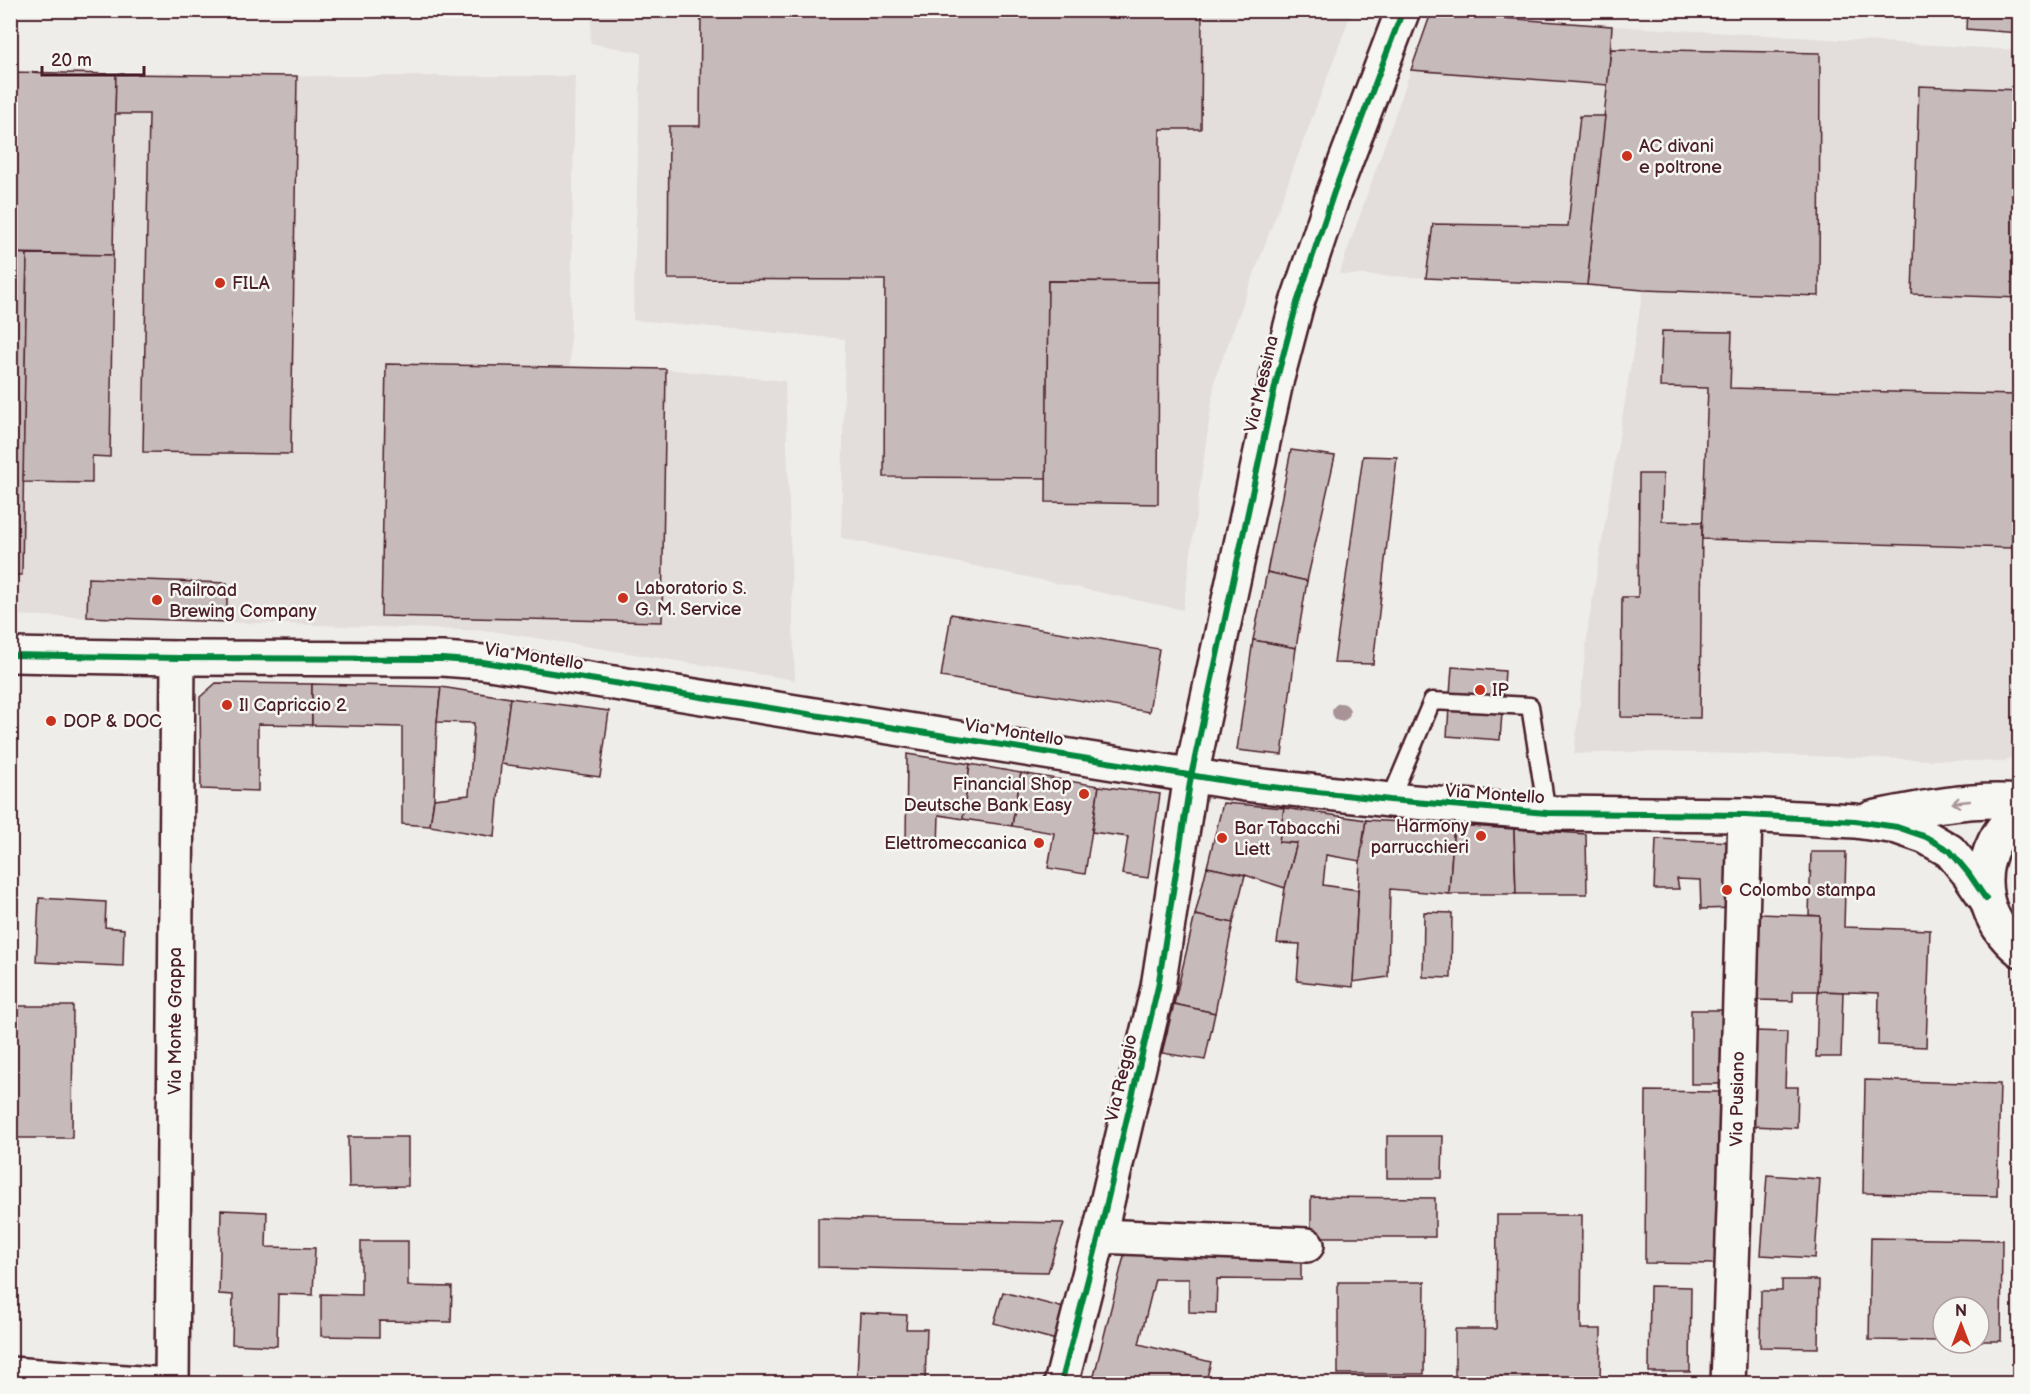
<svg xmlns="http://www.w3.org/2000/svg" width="2030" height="1394" font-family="'Balsamiq Sans',sans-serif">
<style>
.built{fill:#e3dedc}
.building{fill:#c6babb;stroke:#4a1f2b;stroke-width:1.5}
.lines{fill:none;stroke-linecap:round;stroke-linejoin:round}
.lane-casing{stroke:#4a1f2b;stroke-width:21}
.street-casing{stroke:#4a1f2b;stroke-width:38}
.secondary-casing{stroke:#4a1f2b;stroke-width:38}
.lane{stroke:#f6f6f2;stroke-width:16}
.street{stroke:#f6f6f2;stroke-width:33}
.secondary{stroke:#f6f6f2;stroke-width:33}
.cycleway-casing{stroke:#f6f6f2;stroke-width:10}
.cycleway{stroke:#00873e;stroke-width:6}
.tree{fill:#a89498}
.oneway{stroke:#a99598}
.poi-dot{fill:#c8321e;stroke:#f6f6f2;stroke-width:2}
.labels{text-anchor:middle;stroke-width:5;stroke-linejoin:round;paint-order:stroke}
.poi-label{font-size:18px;fill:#4a1f2b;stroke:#f6f6f2;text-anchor:start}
.street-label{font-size:18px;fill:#4a1f2b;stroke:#f6f6f2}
</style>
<rect width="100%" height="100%" fill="#efedea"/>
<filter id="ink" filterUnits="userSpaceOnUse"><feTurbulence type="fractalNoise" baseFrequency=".0167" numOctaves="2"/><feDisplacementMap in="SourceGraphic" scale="12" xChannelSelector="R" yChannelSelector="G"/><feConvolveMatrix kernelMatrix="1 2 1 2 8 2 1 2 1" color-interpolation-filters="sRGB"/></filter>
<g filter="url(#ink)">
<g class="built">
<path d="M592 10 1352 11 1215 379 1183 610 841 538 845 339 633 320 641 53 590 43Z"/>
<path d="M1431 13 1612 26 2019 50V754L2002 762 1704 753 1625 752 1574 754 1588 627 1643 290 1587 285 1339 274Z"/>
<path d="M11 72 297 76H575L570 367 666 369 785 381 795 680 491 631 11 615Z"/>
</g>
<g class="building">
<path d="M701 10H1202L1201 129H1160L1159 282 1048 281 1047 478 884 477 885 280 668 279 669 126H700Z"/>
<path d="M1967 10H2020V33L1966 29Z"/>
<path d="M1431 13 1612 26 1608 85 1411 70Z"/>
<path d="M1611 49 1820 53 1819 296 1643 290 1587 285Z"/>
<path d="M10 72 116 74 113 255 10 253Z"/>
<path d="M116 74 297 76 291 454 143 452 149 114H115Z"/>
<path d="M1919 86 2020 90V298L1912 294Z"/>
<path d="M1580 116H1605L1587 285 1426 278 1433 224 1568 226Z"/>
<path d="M10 253 27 254 22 575H10Z"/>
<path d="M27 254 113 255 110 457 92 456V483L23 482Z"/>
<path d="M1048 281 1159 282 1158 504 1046 502Z"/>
<path d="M1662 331 1732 332 1730 388 2016 395 2012 548 1702 539 1708 388 1660 387Z"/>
<path d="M386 364 666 369 662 622 381 616Z"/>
<path d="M1291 450 1335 456 1307 581 1267 572Z"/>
<path d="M1363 456 1397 457 1373 664 1334 663Z"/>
<path d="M1639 474H1663L1662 521 1702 522 1700 718 1621 717 1622 597H1638Z"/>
<path d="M1267 572 1307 581 1296 648 1253 640Z"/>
<path d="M88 578 227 583V622L87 617Z"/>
<path d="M951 614 1159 649 1149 712 941 677Z"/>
<path d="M1253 640 1296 648 1282 755 1237 750Z"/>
<path d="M1452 667 1505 671 1500 740 1447 736Z"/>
<path d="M216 683 312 684V725L258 724V791L201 789 200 697Z"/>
<path d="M312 684 441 687 437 722 434 799 430 826 402 824V727L312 725Z"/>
<path d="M441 687 510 698 501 764 495 837 430 826 434 799 469 795 474 723 437 722Z"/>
<path d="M510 698 609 711 600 777 501 764Z"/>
<path d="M907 754 970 764 963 819 939 815 938 847 906 843Z"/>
<path d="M970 764 1021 773 1012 826 963 819Z"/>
<path d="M1021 773 1099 786 1085 874 1048 868 1054 833 1012 826Z"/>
<path d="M1099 786 1160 794 1148 878 1122 874 1128 837 1092 832Z"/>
<path d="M1223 803 1284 808 1279 842 1297 843 1285 888 1245 875 1207 867Z"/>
<path d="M1284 808 1366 820 1360 861 1326 855 1323 885 1358 890 1353 987 1297 981 1300 944 1277 943 1285 888 1297 843 1279 842Z"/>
<path d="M1366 820 1454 825 1449 894 1390 889 1388 977 1353 982 1360 861Z"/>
<path d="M1454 825 1514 829 1516 894H1449Z"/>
<path d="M1514 829 1586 834 1587 894H1516Z"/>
<path d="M1656 839 1735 842V908L1701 909 1700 880 1677 879 1679 889H1654Z"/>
<path d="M1811 852H1846L1844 927 1930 930 1926 1047 1878 1045 1879 993 1818 991 1820 916 1809 915Z"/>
<path d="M1207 867 1245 875 1233 923 1195 915Z"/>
<path d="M39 898 106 902 105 927 124 929 123 966 36 962Z"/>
<path d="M1424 912 1452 913 1451 978 1423 977Z"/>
<path d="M1759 914 1820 916 1818 991H1793V1001L1757 1000Z"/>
<path d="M1195 915 1233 923 1215 1013 1174 1004Z"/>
<path d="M1818 991 1843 992 1841 1057H1816Z"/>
<path d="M1174 1004 1215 1013 1205 1060 1162 1053Z"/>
<path d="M10 1006H73L72 1138H10Z"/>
<path d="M1691 1010H1722L1721 1084H1691Z"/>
<path d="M1755 1031 1787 1032 1785 1087H1798L1797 1128 1752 1126Z"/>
<path d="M1865 1080 2000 1084 1997 1196 1863 1193Z"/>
<path d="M1646 1091 1719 1092 1717 1264 1645 1263Z"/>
<path d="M1387 1136H1443L1442 1178H1387Z"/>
<path d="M348 1137H408V1186L349 1187Z"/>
<path d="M1767 1175 1820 1179 1815 1258 1761 1255Z"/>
<path d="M1311 1197 1435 1198V1237H1311Z"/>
<path d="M221 1210 267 1212 266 1247 315 1248 313 1295 278 1294 277 1346 232 1344 233 1295 219 1294Z"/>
<path d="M1497 1215H1582L1581 1329H1601L1600 1384H1455V1329H1496Z"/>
<path d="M818 1218 1064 1223 1048 1272 818 1267Z"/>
<path d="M1871 1238 2002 1240 2001 1341H1979V1307H1943V1341L1869 1340Z"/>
<path d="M361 1241H408V1286L452 1287 451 1322 379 1321V1337L321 1336V1294L361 1295Z"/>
<path d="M1301 1251V1280L1217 1279 1216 1313 1189 1312V1279H1155L1139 1344 1211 1362 1205 1384H1153L1130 1378 1129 1384H1092L1125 1252Z"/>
<path d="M1782 1280H1819L1818 1348 1760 1347 1761 1291H1782Z"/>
<path d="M1338 1282H1425L1424 1374H1338Z"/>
<path d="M1650 1286 1691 1287 1690 1372H1649Z"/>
<path d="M1003 1292 1064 1308 1056 1340 994 1323Z"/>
<path d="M860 1313 907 1315 906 1329H927L925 1381 857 1378Z"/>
</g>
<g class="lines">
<g class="lane-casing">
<path id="lane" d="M1390 800 1432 701 1530 706 1547 813"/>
</g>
<g class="street-casing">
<g id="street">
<path d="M1099 1236 1307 1245"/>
<path d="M10 1374 154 1384"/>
<path d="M172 1384 178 658"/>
<path d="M1061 1384 1099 1236 1158 987 1191 776 1276 382 1297 303 1334 192 1403 10"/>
<path d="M1728 1384 1735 1179 1745 815"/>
</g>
</g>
<g class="secondary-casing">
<g id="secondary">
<path d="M10 655 178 658 442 659 483 662 1245 784 1390 800 1547 813 1745 815 1855 821 1897 827 1926 837 1950 851 1969 874 1986 899"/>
<path d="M2020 813C2009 819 2001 830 1995 841 1975 880 1986 923 2020 950"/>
<path d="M1872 818C1921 808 1969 798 2020 802"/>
</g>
</g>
<use href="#lane" class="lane"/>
<use href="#street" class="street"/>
<use href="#secondary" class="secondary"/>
<g class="cycleway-casing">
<g id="cycleway">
<path d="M10 655 178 658 442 659 483 662 1245 784 1390 800 1547 813 1745 815 1855 821 1897 827 1926 837 1950 851 1969 874 1986 899"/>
<path d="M1061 1384 1099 1236 1158 987 1191 776 1276 382 1297 303 1334 192 1403 10"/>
</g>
</g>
<use href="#cycleway" class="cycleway"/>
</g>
<circle class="tree" cx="1341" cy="712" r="9"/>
<defs><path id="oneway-shaft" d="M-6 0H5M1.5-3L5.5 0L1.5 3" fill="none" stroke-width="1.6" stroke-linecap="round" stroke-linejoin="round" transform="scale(1.5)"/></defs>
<use class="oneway" href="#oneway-shaft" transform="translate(1961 802) rotate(174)"/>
</g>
<g class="poi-dot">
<circle cx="1627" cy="156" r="6"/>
<circle cx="220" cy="283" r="6"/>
<circle cx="623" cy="598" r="6"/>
<circle cx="157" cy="600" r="6"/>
<circle cx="1480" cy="690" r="6"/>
<circle cx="227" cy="705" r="6"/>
<circle cx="51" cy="721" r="6"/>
<circle cx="1084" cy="794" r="6"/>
<circle cx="1481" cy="836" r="6"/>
<circle cx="1222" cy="838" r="6"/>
<circle cx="1039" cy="843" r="6"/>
<circle cx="1727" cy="890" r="6"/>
</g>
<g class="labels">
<g class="poi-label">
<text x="1639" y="152">AC divani<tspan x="1639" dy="21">e poltrone</tspan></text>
<text x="232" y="289">FILA</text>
<text x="635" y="594">Laboratorio S.<tspan x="635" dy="21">G. M. Service</tspan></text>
<text x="169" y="596">Railroad<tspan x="169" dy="21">Brewing Company</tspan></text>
<text x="1492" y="696">IP</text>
<text x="239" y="711">Il Capriccio 2</text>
<text x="63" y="727">DOP &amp; DOC</text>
<text x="1072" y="790" text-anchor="end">Financial Shop<tspan x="1072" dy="21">Deutsche Bank Easy</tspan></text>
<text x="1469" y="832" text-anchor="end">Harmony<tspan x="1469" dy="21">parrucchieri</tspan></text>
<text x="1234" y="834">Bar Tabacchi<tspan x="1234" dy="21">Liett</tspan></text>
<text x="1027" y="849" text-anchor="end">Elettromeccanica</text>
<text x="1739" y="896">Colombo stampa</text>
</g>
<g class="street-label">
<text transform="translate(1261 384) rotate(-77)" y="6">Via Messina</text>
<text transform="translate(534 656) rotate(9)" y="6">Via Montello</text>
<text transform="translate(1014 732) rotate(9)" y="6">Via Montello</text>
<text transform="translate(1495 794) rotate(4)" y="6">Via Montello</text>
<text transform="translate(175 1021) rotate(-90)" y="6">Via Monte Grappa</text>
<text transform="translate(1121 1078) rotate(-77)" y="6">Via Reggio</text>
<text transform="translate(1737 1099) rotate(-89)" y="6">Via Pusiano</text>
</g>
</g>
<rect width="2030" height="1394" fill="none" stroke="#f6f6f2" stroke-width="36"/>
<rect x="18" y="18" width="1994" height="1358" fill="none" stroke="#4a1f2b" stroke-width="2" filter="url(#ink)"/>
<g transform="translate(1961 1325)"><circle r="28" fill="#f6f6f2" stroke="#b1a0a2" stroke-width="1.5"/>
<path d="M0-4.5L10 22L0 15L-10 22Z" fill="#c8321e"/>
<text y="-9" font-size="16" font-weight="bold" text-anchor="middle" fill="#4a1f2b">N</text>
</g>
<path d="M42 66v9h102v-9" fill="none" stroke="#4a1f2b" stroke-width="3"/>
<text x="51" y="66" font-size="18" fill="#4a1f2b" stroke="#f6f6f2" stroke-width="4.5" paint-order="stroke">20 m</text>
</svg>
